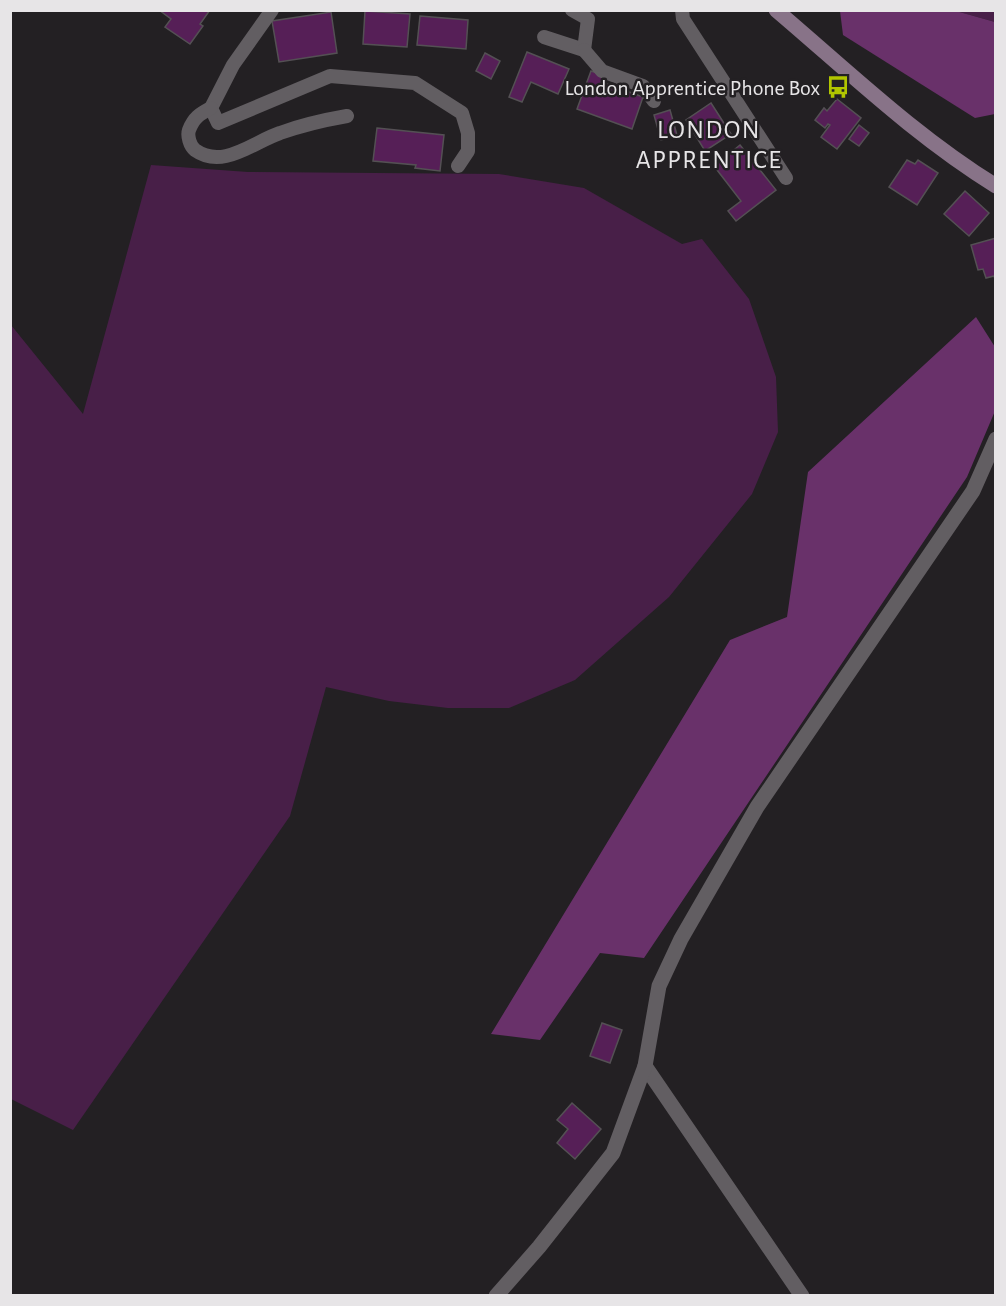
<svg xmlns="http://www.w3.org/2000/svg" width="1006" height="1306" font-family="'Alegreya Sans',sans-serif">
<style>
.green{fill:#481f48}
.forest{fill:#69316a}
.building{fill:#561f57;stroke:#545054;stroke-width:1.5}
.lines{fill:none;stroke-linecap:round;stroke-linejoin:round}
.service{stroke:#625e62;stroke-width:14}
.minor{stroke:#625e62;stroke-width:15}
.secondary{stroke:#887388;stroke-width:15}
.labels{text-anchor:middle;stroke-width:5;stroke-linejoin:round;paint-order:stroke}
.poi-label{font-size:22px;fill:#e7e5e7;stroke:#232023;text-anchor:end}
.quarter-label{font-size:26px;letter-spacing:1.5px;fill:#e7e5e7;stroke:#232023}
</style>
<rect width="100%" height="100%" fill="#232023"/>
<g class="green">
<path d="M956 11H995V22Z"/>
<path d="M151 165 248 172 499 174 584 188 682 244 702 239 749 299 776 377 778 432 752 494 669 597 575 680 509 708H448L389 701 326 687 290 816 73 1130 11 1099V325L83 414Z"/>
</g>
<g class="forest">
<path d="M840 11H956L995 22V114L975 118 843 35Z"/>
<path d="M976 317 995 347V411L967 477 644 958 600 953 540 1040 491 1034 730 640 787 617 808 472Z"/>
</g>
<g class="building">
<path d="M159 10H210L200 24 203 26 190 44 165 27 171 19Z"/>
<path d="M365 11 410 14 407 47 363 44Z"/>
<path d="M331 12 337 53 279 62 272 21Z"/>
<path d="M420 16 468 20 466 49 417 45Z"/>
<path d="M527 52 569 69 558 94 531 82 522 102 509 97Z"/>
<path d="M485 53 500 61 491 79 476 71Z"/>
<path d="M591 71 603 75 601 82 643 97 632 129 577 109Z"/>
<path d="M837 99 861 118 837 149 821 137 830 125 828 124 825 128 815 120 824 108 827 111Z"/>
<path d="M711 103 731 134 705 151 686 120Z"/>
<path d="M670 110 677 135 661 140 654 115Z"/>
<path d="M859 125 869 133 859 146 849 139Z"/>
<path d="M377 128 444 135 440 171 415 168 416 165 373 161Z"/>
<path d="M740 145 776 190 736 221 728 211 741 201 714 166Z"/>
<path d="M907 160 915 164 918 160 938 173 917 205 889 187Z"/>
<path d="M965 191 989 213 969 236 944 214Z"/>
<path d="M996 238V282L994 276 986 278 983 269 978 270 971 245Z"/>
<path d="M602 1023 622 1030 610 1063 590 1056Z"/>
<path d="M572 1103 601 1129 575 1159 557 1143 568 1129 557 1120Z"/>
</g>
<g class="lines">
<g class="service">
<path d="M272 10 233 65 211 108 218 123 330 76 415 83 462 113 468 133V151L458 166"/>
<path d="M682 10 683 19 786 178"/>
<path d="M544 37 584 50 588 19 572 10"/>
<path d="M584 50 602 71 643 86 654 101"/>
<path d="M211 108C200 114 194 117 189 130 187 136 190 146 195 150 223 170 253 142 280 133 302 125 324 120 347 116"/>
</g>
<g class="minor">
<path d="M645 1066 802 1296"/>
<path d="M496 1296 539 1247 613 1153 645 1066 659 986 681 939 757 807 973 491 996 439"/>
</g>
<path class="secondary" d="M776 10C848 71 915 136 996 186"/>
</g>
<defs>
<g id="bus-bare" transform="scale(1.8)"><path d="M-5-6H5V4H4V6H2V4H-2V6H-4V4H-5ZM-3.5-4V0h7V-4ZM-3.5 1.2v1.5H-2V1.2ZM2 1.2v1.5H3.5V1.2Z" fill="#b1c500" stroke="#232023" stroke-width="2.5" paint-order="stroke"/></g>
</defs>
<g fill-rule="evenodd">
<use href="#bus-bare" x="838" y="87"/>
</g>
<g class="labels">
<g class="poi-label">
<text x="820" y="95">London Apprentice Phone Box</text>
</g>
<g class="quarter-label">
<text x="709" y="138">LONDON<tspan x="709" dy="30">APPRENTICE</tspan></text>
</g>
</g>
<rect width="1006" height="1306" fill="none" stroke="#e7e5e7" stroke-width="24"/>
</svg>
